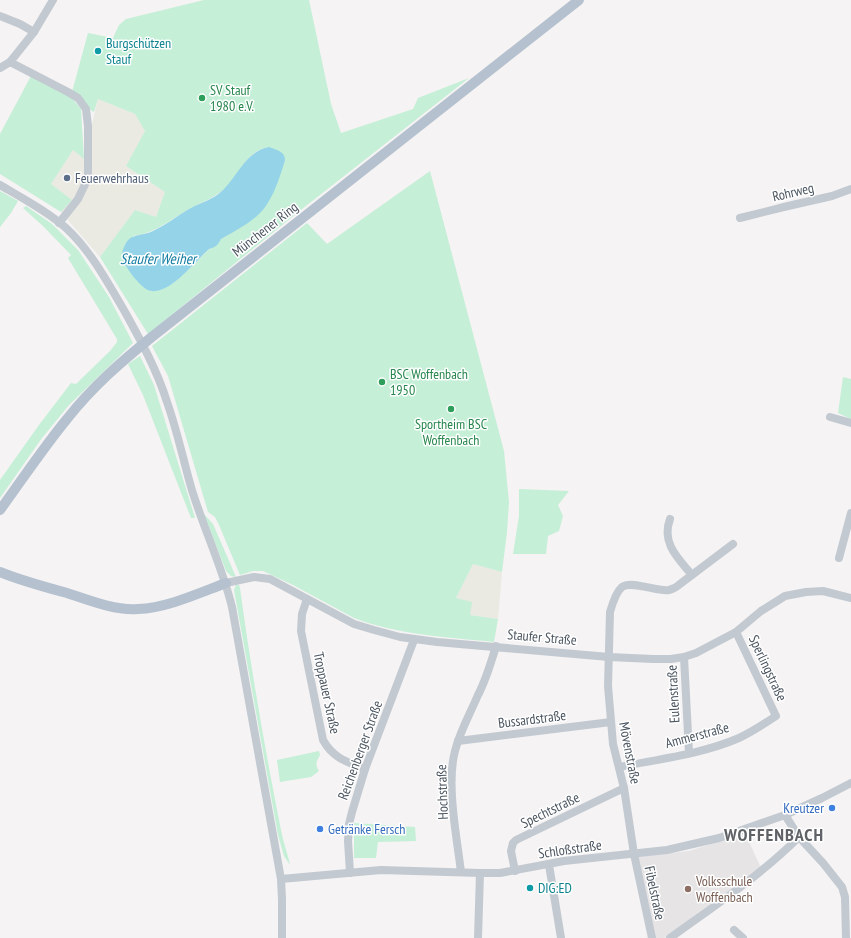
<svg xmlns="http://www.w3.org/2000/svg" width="851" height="938" font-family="'PT Sans Narrow',sans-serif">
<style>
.commercial{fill:#eae9e2}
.education{fill:#e6e4e5}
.green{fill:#c5efd7;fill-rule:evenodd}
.water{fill:#95d3e9}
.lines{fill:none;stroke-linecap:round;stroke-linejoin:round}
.minor{stroke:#c2c9d1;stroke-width:8}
.major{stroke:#b5c1cf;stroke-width:10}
.culture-dot{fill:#0f9aa8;stroke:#fff;stroke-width:1.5}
.leisure-dot{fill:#2e9e5b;stroke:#fff;stroke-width:1.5}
.service-dot{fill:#5c6f8a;stroke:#fff;stroke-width:1.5}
.shop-dot{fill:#3f7fe0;stroke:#fff;stroke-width:1.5}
.education-dot{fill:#8d6e63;stroke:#fff;stroke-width:1.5}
.labels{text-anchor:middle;stroke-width:3;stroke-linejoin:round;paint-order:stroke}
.culture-label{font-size:14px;fill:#0d838f;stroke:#fff;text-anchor:start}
.leisure-label{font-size:14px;fill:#27864d;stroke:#fff;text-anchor:start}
.service-label{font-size:14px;fill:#4e5e75;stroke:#fff;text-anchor:start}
.street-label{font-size:14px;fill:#4b5560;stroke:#fff}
.shop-label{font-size:14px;fill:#366cbe;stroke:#fff;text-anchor:end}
.education-label{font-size:14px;fill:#785e54;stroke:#fff;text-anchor:start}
.water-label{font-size:15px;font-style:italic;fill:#147da2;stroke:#fff}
.district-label{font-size:18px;font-weight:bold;letter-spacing:1px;fill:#5f6367;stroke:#fff}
</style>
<rect width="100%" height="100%" fill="#f5f3f3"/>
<g class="commercial">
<path d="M98 99 135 114 145 131 126 166 165 192 156 217 135 210 100 257 61 212 72 200 51 184 73 150 84 159Z"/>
<path d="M473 564 502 572 498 619 470 615 456 598Z"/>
</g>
<path class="education" d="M745 833 761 868 703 909 664 938H655L637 857 689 851Z"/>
<g class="green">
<path d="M204 0H309L331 104 341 133 413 109 418 98 469 78 297 213 148 334 100 257 135 210 156 217 165 192 126 166 145 131 135 114 98 99 94 112 89 109 72 92 88 33 113 38 119 25 126 19ZM269 147 249 222C242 226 225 235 221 239 216 244 216 247 209 249 198 260 167 296 150 290 140 287 131 271 125 263L133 236C156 233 171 219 191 208 202 202 214 198 223 190 241 176 243 152 269 147Z"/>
<path d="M31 76 71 97 81 109 84 159 73 150 51 184 72 200 61 212 0 174V134Z"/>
<path d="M430 171 504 451 509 502 507 532 502 572 473 564 456 598 472 602 470 615 498 619 494 642C447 637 398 635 354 618L293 585 263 571H253L240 575 219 525 215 517 208 512 168 376 152 346 307 223 327 244Z"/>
<path d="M0 191 18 201 11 213 0 227Z"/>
<path d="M26 206 52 224 78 250 109 297 133 343 69 405 42 438 0 498V480L39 425 71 383 76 384 110 351 117 342V339L68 258 71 255 43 226 23 208Z"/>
<path d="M140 356 154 385 195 518H191L143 395 128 364Z"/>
<path d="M843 377 851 379V419L838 413Z"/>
<path d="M519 489 569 491 558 505 563 516 559 531 548 536 546 554H513L519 516Z"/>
<path d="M204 514 213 524 236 577 231 576 226 571Z"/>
<path d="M236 585H239L240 588C251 669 265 750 281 830 283 842 288 854 290 865L284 856 278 835 234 590Z"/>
<path d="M319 751 320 755C316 762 315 765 319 771L311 777 280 782 277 760Z"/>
<path d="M354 823 415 827 416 841 378 842 376 858H354Z"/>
</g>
<path class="water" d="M269 147C276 150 285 151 285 160 280 177 272 203 258 215 247 225 233 232 221 239 218 245 216 247 209 249 196 261 177 285 160 290 157 291 152 292 148 290 140 287 124 266 122 257 121 253 124 247 126 243 132 233 144 236 153 231 166 225 177 216 189 209 197 204 206 202 214 197 236 184 242 152 269 147Z"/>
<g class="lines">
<g class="minor">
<path d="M0 16 20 24 34 32"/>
<path d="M10 62 68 92 78 98 86 109 88 126V178L78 199 59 223"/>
<path d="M0 68 10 62 34 32 53 0"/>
<path d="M0 185C22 198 47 211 66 228 91 251 108 283 125 312 141 341 157 370 167 402 177 430 183 459 191 487 203 527 222 566 232 607L281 879 282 899V938"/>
<path d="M740 218 788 206 832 196 851 189"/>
<path d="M830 417 851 423"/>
<path d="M670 519C661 543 678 558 692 575"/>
<path d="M839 558 851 513"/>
<path d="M226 583 254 577 270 579 354 624 374 630 400 637 437 642 609 657 653 659H671L684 657 696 653 736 632 761 611 785 596 806 592 823 591 851 598"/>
<path d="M307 599 302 614 301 631 323 740C333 758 347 762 365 769"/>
<path d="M684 657 689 753"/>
<path d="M458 741 611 722"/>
<path d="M620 767C659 759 702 754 739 738 752 732 764 724 776 716L736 632"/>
<path d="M785 815 799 837 823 863 842 887 845 897 846 938"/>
<path d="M549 865 561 938"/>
<path d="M515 871 511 851 513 843 516 840 624 788"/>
<path d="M461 872C457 838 446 784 455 751 460 731 470 714 478 695 486 680 491 663 496 646"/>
<path d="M350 873 348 841 349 824 352 812 365 769 414 640"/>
<path d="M281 879 381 870 480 873H500L564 861 667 850 719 838 785 815 822 798 851 783"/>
<path d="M734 930 743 938"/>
<path d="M478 938 480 873"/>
<path d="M652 938 634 854 624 788 613 744 608 686 610 612C612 605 616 592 622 587 632 580 657 592 669 590 673 589 677 587 680 584L733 544"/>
<path d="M670 938C714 906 760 876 799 837"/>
</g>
<g class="major">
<path d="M0 510C22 480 43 448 67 419 92 387 122 361 153 336L579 0"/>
<path d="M0 572C22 581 45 587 67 593 88 600 116 611 138 609 167 608 199 593 226 583"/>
</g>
</g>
<g class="culture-dot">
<circle cx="98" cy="51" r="4"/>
<circle cx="530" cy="888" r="4"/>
</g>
<g class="leisure-dot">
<circle cx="202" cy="98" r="4"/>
<circle cx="382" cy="382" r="4"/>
<circle cx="451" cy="409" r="4"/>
</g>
<circle class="service-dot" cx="67" cy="178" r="4"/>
<g class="shop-dot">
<circle cx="832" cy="808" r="4"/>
<circle cx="320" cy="829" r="4"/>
</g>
<circle class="education-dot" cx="688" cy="889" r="4"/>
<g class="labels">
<g class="culture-label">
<text x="106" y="48">Burgschützen<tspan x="106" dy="16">Stauf</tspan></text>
<text x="538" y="893">DIG:ED</text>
</g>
<g class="leisure-label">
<text x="210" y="95">SV Stauf<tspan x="210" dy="16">1980 e.V.</tspan></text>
<text x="390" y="379">BSC Woffenbach<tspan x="390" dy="16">1950</tspan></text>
<text x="451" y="429" text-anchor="middle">Sportheim BSC<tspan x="451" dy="16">Woffenbach</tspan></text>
</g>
<g class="service-label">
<text x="75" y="183">Feuerwehrhaus</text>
</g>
<g class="street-label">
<text transform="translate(793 192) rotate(-13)" y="5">Rohrweg</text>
<text transform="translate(265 229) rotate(-38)" y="5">Münchener Ring</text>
<text transform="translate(542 637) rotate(5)" y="5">Staufer Straße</text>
<text transform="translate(768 668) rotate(65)" y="5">Sperlingstraße</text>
<text transform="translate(327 693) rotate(78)" y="5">Troppauer Straße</text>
<text transform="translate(673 694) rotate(-93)" y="5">Eulenstraße</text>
<text transform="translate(532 719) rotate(-7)" y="5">Bussardstraße</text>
<text transform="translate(697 735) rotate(-15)" y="5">Ammerstraße</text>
<text transform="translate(360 750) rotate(-70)" y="5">Reichenberger Straße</text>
<text transform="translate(630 753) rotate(79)" y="5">Mövenstraße</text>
<text transform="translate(442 792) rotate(-92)" y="5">Hochstraße</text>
<text transform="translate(550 810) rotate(-26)" y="5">Spechtstraße</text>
<text transform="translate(570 849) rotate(-8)" y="5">Schloßstraße</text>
<text transform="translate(655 893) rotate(78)" y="5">Fibelstraße</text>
</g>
<g class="shop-label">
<text x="824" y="813">Kreutzer</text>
<text x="328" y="834" text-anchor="start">Getränke Fersch</text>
</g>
<g class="education-label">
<text x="696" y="886">Volksschule<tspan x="696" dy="16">Woffenbach</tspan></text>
</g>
<g class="water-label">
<text x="158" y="264">Staufer Weiher</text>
</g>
<g class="district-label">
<text x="774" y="841">WOFFENBACH</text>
</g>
</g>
</svg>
